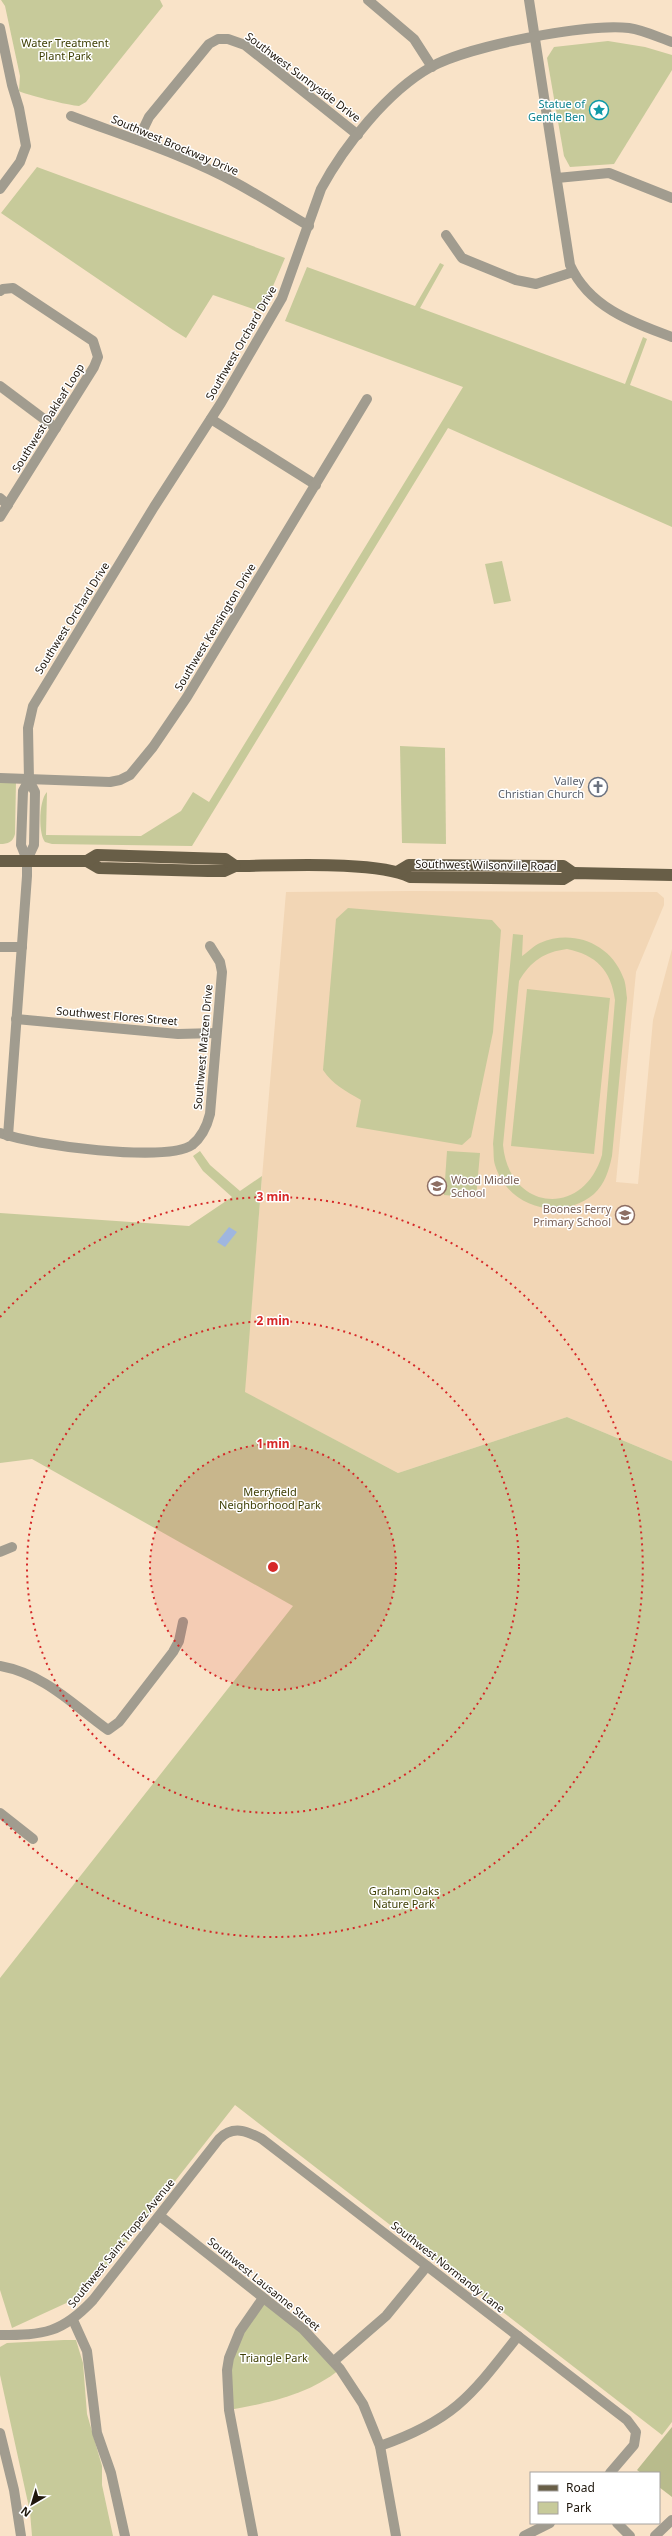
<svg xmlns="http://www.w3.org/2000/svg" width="672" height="2536" font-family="'Noto Sans',sans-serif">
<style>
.built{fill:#f2d6b5}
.green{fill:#c7ca9a;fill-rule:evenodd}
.forest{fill:#b8bb8c}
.water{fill:#9fb6df}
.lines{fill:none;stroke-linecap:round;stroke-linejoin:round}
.minor{stroke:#a19c8f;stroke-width:10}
.major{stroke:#685e47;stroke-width:12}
.ring{fill:none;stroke:#d62828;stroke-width:2;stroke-dasharray:2 4}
.labels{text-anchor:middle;stroke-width:3;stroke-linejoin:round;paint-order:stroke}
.park-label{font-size:11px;fill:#3e3f04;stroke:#fff}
.street-label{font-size:11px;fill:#1e160c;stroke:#fff}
.culture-label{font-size:11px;fill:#0d838f;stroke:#fff;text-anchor:end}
.worship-label{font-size:11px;fill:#5b616d;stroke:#fff;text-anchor:end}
.education-label{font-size:11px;fill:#785e54;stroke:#fff;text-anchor:start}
.centre{fill:#d62828;stroke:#fff;stroke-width:2}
.ring-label{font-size:12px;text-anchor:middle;font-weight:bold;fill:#d62828;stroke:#fff;stroke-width:3;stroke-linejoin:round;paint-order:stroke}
</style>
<rect width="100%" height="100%" fill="#f9e3c8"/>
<path class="built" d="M411 891 657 892 664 898V905L636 972 616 1182 638 1184 653 1020 672 949V1461L567 1417 398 1473 244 1392 286 892Z"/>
<g class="green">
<path d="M1 0H160L163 6 86 102 79 106C71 106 23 94 19 91L20 76 5 6Z"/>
<path d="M608 41 645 47 672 55V70L614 164 570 167 564 156 547 58 554 47Z"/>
<path d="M37 167 285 258 262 312 213 295 186 338 173 330 1 213Z"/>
<path d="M440 263 444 265 420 308 625 384 643 337 647 339 630 385 672 401V527L448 428 192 846 52 844 45 842C38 833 39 800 47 792L46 835 141 836 181 811 193 792 209 802 463 387 285 321 307 267 415 306Z"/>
<path d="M502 561 511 601 494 604 485 564Z"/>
<path d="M400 746 445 748 446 844 402 843Z"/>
<path d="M0 781H16L15 834C13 842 8 844 0 844Z"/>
<path d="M348 908 492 920 501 930 493 1032 471 1137 462 1145 356 1127 361 1100C346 1091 333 1085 323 1070L336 919Z"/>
<path d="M513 934 523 935 522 956C528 952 533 946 540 943 572 929 610 943 623 977 626 983 626 991 627 998L612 1156C609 1170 605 1184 594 1194 560 1222 508 1208 495 1165 493 1159 494 1150 493 1144ZM567 949C596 955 611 970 615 1000L602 1155C583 1219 509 1211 503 1145L519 981C531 961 544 952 567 949Z"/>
<path d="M527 989 610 998 594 1154 511 1146Z"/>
<path d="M200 1151 210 1165 240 1191 262 1176 245 1392 398 1473 567 1417 672 1461V2422L662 2435 235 2105 86 2294 12 2328 0 2290V1978L293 1606 32 1459 0 1463V1213L189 1226 232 1197 203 1171 193 1156Z"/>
<path d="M447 1151 480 1153 476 1198 444 1195Z"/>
<path d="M263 2298 340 2369C309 2395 267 2403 229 2410V2358Z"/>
<path d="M64 2340H76L83 2363 87 2414 102 2466V2485L113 2536H32L30 2512 0 2375V2347L7 2343Z"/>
</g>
<path class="forest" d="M672 2427V2497L659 2487V2473H641L637 2470Z"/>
<path class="water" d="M229 1227 237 1232 225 1247 217 1242Z"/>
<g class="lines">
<g class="minor">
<path d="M368 0 414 39 432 67"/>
<path d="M529 0 570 265C589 307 631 322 672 337"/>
<path d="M0 28 12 85 19 108 26 146 20 162 0 189"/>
<path d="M71 116C127 137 185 155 238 184 262 197 285 212 309 226"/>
<path d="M138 140 149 117 209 44 218 39H228L245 45 358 135"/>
<path d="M557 178 609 173 672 198"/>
<path d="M446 235 462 258 516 280 536 284 573 272"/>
<path d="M0 291 3 289 13 288 93 341 98 357 94 367 0 517"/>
<path d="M0 386 56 428"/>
<path d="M211 419 316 485"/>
<path d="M0 498 8 505"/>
<path d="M0 778 110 782 120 780 130 775 153 747 187 697 367 399"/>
<path d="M27 860 34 845 35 792 29 780 28 728 33 706 154 507 221 403 282 298 321 189C344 146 388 91 431 67 468 46 587 23 629 28 643 30 658 37 672 42"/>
<path d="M0 947H22"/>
<path d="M16 1019 178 1034 216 1033"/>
<path d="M0 1133C32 1145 166 1163 192 1145 202 1137 207 1126 210 1114L222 972 220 962 210 946"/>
<path d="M8 1136 27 876V860L21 845 23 791 29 780"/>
<path d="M0 1552 12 1547"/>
<path d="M0 1666C44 1674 72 1704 108 1730L119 1722 173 1652 179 1641 183 1622"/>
<path d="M0 1813 33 1839"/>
<path d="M160 2216 303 2329 340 2369 363 2404 380 2446 396 2536"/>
<path d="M73 2320 87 2351 97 2433 111 2473 125 2536"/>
<path d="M0 2335C44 2335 62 2333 93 2300L219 2139C233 2125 247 2131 262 2139L627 2420 636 2432 634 2445 610 2473"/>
<path d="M334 2361 386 2316 427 2266"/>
<path d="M0 2433 14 2490 21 2536"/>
<path d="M380 2446C454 2420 471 2396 518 2336"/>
<path d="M617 2523 630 2536"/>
<path d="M253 2536 229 2410 227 2370 229 2358 240 2331 263 2298"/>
<path d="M524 2536 550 2523"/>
<path d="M655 2536 672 2520"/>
</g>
<g class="major">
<path d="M0 861H87L99 868 208 871H224L235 866C276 866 377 860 410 877L563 879 573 873 672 875"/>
<path d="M87 861 97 855 225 859 235 866"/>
<path d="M399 871 409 865 563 866 573 873"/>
</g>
</g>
<circle cx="273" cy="1567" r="123" fill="#d62828" fill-opacity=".12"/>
<g class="ring">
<circle cx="273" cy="1567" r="123"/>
<circle cx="273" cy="1567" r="246"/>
<path d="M0 1317A370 370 0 1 1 0 1817"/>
</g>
<defs>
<g id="sight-ring" transform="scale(1)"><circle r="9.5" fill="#fff" stroke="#0f9aa8" stroke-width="1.5"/><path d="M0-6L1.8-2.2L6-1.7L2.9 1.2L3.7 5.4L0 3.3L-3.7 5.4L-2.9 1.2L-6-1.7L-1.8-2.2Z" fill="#0f9aa8"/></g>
<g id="church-ring" transform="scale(1)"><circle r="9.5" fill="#fff" stroke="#6b7280" stroke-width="1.5"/><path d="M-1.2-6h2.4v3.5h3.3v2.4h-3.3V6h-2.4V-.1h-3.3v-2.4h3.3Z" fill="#6b7280"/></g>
<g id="school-ring" transform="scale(1)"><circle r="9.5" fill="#fff" stroke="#8d6e63" stroke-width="1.5"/><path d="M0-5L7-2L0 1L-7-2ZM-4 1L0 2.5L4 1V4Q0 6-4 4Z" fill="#8d6e63"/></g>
</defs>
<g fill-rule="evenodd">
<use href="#sight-ring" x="599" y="110"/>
<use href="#church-ring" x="598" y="787"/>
<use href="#school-ring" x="437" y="1186"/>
<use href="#school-ring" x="625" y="1215"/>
</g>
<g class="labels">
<g class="park-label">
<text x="65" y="47">Water Treatment<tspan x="65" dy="13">Plant Park</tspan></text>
<text x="270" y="1496">Merryfield<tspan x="270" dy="13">Neighborhood Park</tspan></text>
<text x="404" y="1895">Graham Oaks<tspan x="404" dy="13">Nature Park</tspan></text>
<text x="274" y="2362">Triangle Park</text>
</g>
<g class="street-label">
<text transform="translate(303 77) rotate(37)" y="4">Southwest Sunnyside Drive</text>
<text transform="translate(175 145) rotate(23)" y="4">Southwest Brockway Drive</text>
<text transform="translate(241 343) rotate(-60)" y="4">Southwest Orchard Drive</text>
<text transform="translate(48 418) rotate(-58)" y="4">Southwest Oakleaf Loop</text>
<text transform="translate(72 618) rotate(-58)" y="4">Southwest Orchard Drive</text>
<text transform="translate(215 627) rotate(-59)" y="4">Southwest Kensington Drive</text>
<text transform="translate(486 865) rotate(1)" y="4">Southwest Wilsonville Road</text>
<text transform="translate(117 1016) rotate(5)" y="4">Southwest Flores Street</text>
<text transform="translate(203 1047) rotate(-85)" y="4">Southwest Matzen Drive</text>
<text transform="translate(121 2243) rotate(-51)" y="4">Southwest Saint Tropez Avenue</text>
<text transform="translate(448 2267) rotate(38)" y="4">Southwest Normandy Lane</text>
<text transform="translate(264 2284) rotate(39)" y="4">Southwest Lausanne Street</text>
</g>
<g class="culture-label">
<text x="585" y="108">Statue of<tspan x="585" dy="13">Gentle Ben</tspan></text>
</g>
<g class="worship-label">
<text x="584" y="785">Valley<tspan x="584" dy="13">Christian Church</tspan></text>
</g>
<g class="education-label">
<text x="451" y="1184">Wood Middle<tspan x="451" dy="13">School</tspan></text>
<text x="611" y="1213" text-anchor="end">Boones Ferry<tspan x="611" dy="13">Primary School</tspan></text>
</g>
</g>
<circle cx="273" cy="1567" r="6" class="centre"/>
<g class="ring-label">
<text x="273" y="1201">3 min</text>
<text x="273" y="1325">2 min</text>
<text x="273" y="1448">1 min</text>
</g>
<rect x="530" y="2472" width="130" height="52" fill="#ffffff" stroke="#a5a29e"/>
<rect x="538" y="2485" width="20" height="6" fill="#685e47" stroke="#a5a29e"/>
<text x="566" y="2492" font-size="12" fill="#1e160c">Road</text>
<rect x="538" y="2502" width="20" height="12" fill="#c7ca9a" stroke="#a5a29e"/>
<text x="566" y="2512" font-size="12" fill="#1e160c">Park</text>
<g transform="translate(32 2504) rotate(218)" stroke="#ffffff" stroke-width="3" paint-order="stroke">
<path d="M0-3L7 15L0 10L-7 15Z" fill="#1e160c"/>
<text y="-6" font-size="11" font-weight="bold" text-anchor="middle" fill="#1e160c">N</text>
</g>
</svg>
